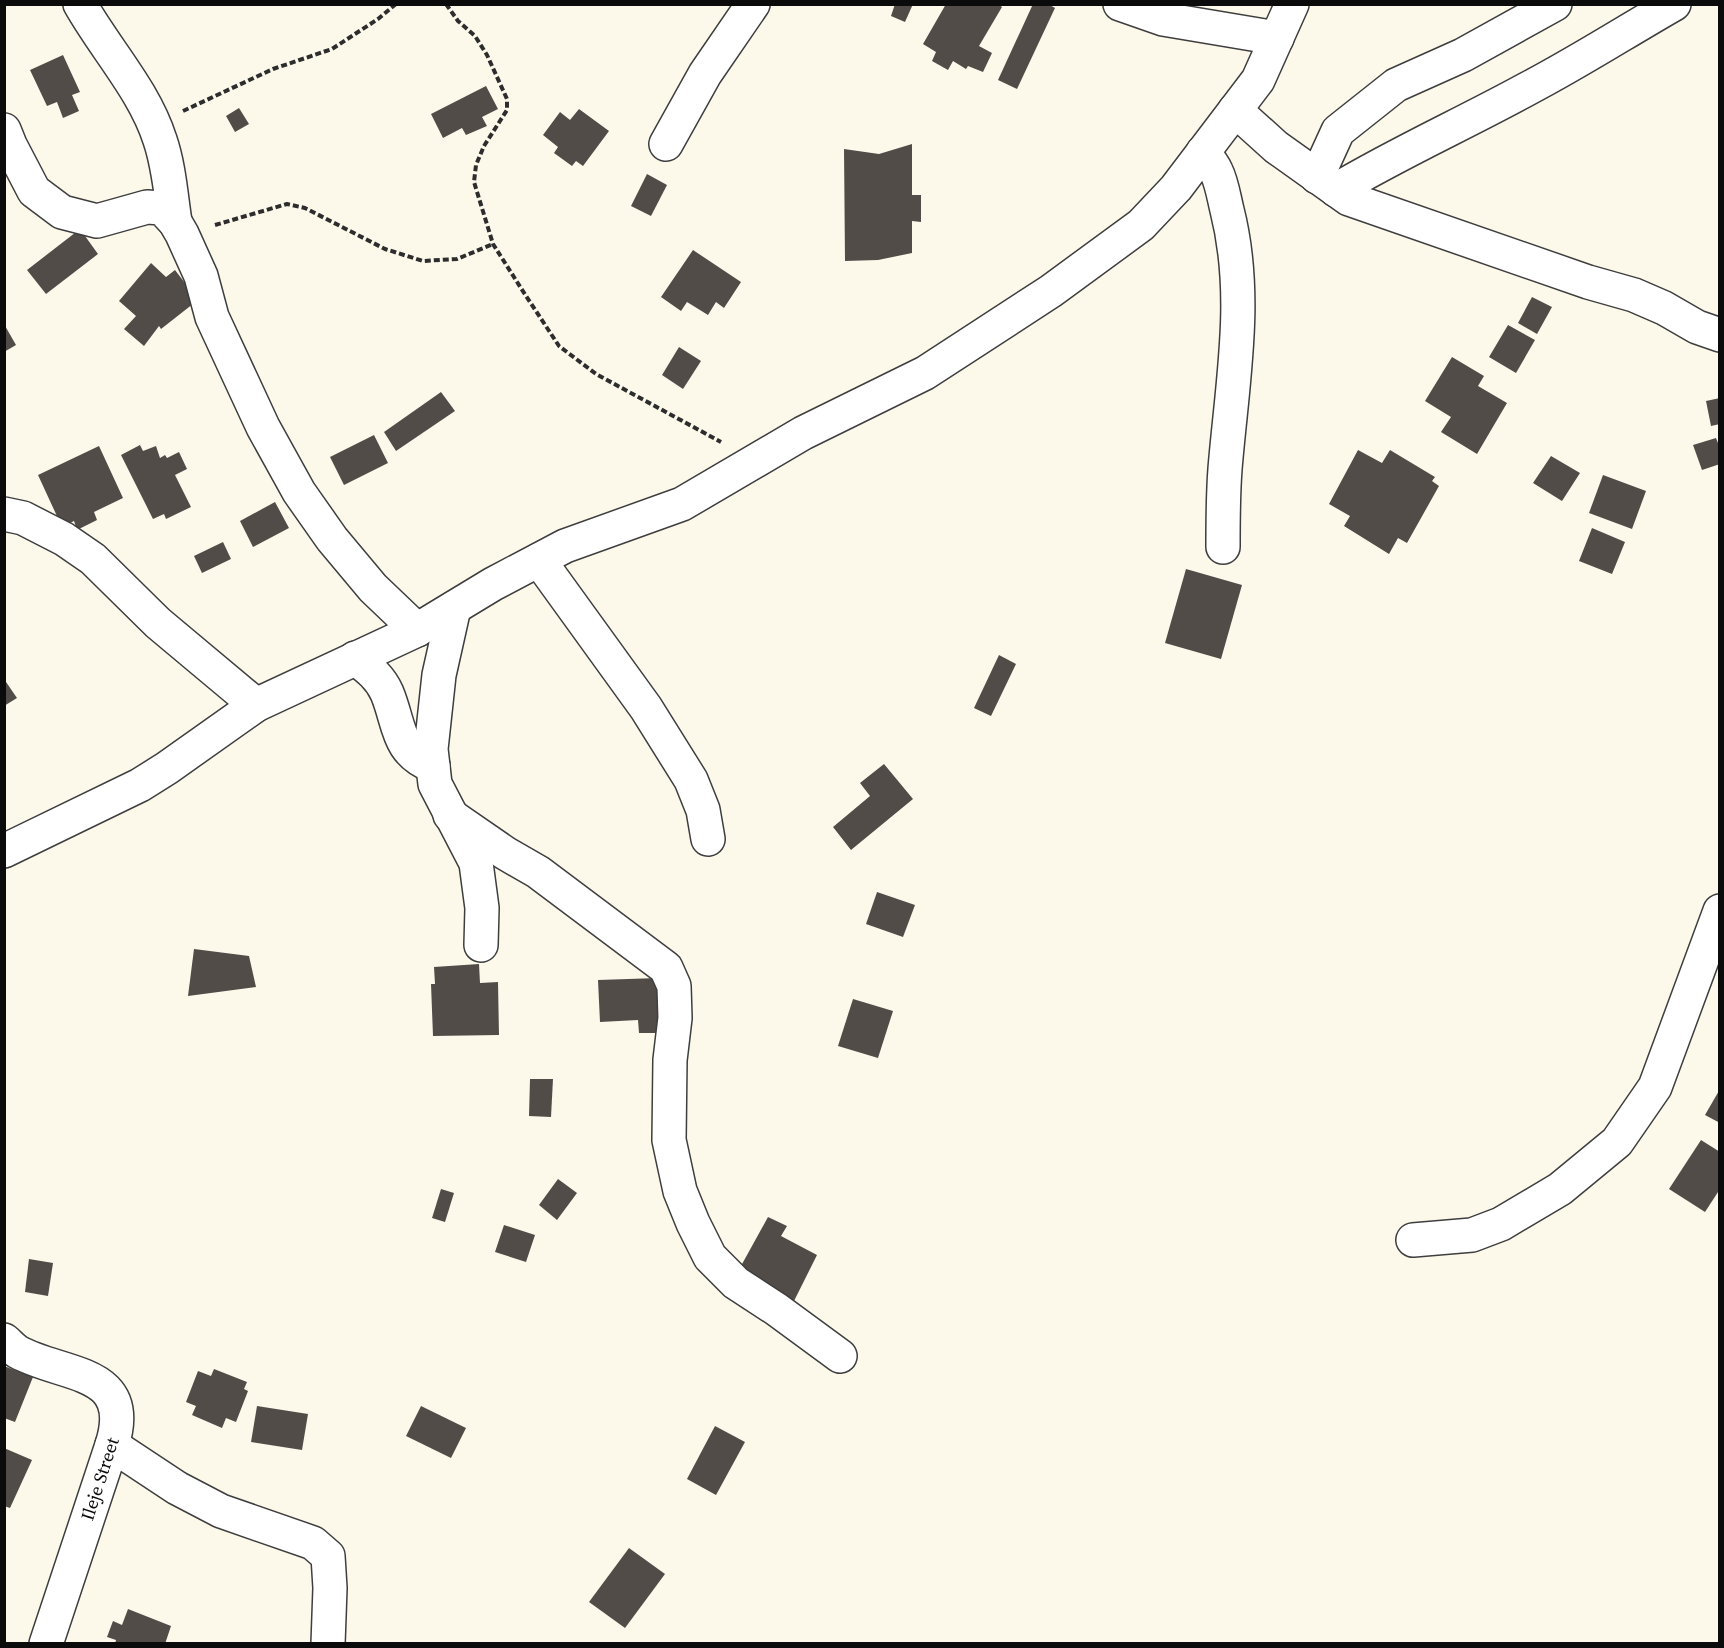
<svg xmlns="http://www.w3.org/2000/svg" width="1724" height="1648" font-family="'Source Serif 4',serif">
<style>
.building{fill:#524c48}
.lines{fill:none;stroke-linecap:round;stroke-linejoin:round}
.minor-casing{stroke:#3e3e3e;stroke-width:36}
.path{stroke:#2d2d2d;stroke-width:4;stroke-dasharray:6 3;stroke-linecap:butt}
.minor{stroke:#fff;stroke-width:33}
.labels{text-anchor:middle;stroke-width:6;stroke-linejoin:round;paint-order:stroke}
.street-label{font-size:18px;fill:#0b0b0b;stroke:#fff}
</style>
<rect width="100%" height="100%" fill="#fcf9eb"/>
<g class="building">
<path d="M895 4H913L905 22 891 16Z"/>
<path d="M946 4H998L1002 7 979 46 992 53 983 72 968 66 966 69 953 61 948 70 932 61 936 52 923 44Z"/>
<path d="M1033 4H1048L1055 8 1017 89 998 80Z"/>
<path d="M63 55 80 92 72 95 79 111 63 118 57 102 47 106 30 70Z"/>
<path d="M486 86 498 109 482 117 487 126 466 135 462 128 443 138 431 114Z"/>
<path d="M239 108 249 124 235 132 226 116Z"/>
<path d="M579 109 609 131 583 166 576 161 572 166 554 153 558 147 543 135 560 112 570 120Z"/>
<path d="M912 144V195H921V222L912 221V253L878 260 845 261 844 149 879 154Z"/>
<path d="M647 174 667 185 651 216 631 206Z"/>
<path d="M80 229 98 254 46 294 27 270Z"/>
<path d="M693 250 741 282 724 308 716 302 708 315 687 302 681 311 661 297Z"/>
<path d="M151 263 166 277 175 270 198 300 161 329 159 326 144 346 124 329 136 316 119 301Z"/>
<path d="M1532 297 1552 307 1537 334 1518 323Z"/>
<path d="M4 324 16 345 4 352Z"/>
<path d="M1508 325 1535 340 1516 373 1489 357Z"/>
<path d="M679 347 701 361 683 389 662 375Z"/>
<path d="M1452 357 1484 376 1478 386 1507 403 1477 454 1441 432 1451 417 1425 401Z"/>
<path d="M441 392 455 411 396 451 384 432Z"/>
<path d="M1720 398V424L1711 426 1706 401Z"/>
<path d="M374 435 388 463 344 485 330 457Z"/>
<path d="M1716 438 1720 448V464L1702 470 1693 445Z"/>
<path d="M140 445 143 451 156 446 160 458 165 455 167 458 179 452 187 469 175 475 191 507 166 519 164 514 153 519 121 455Z"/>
<path d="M99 446 123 498 94 512 97 520 77 530 74 521 62 527 38 475Z"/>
<path d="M1358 450 1382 463 1390 450 1435 477 1432 481 1439 486 1407 543 1398 538 1389 554 1344 526 1350 516 1329 504Z"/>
<path d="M1551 456 1580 473 1562 501 1533 483Z"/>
<path d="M1603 475 1646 491 1632 529 1589 513Z"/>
<path d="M275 502 289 528 253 547 240 521Z"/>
<path d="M1592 528 1625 542 1612 574 1579 561Z"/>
<path d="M223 542 231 559 202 573 194 556Z"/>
<path d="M1186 569 1242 585 1221 659 1165 643Z"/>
<path d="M999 655 1016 664 991 716 974 708Z"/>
<path d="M4 679 17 698 4 706Z"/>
<path d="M884 764 913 799 851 850 833 827 870 796 860 783Z"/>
<path d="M877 892 915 905 903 937 866 924Z"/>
<path d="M194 949 249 956 256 987 188 996Z"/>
<path d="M479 964 480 983 498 982 499 1035 433 1036 431 984H435L434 967Z"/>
<path d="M658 978V1033H639L638 1020 600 1022 598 980Z"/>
<path d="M853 999 893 1011 878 1058 838 1046Z"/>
<path d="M530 1079H553L551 1117 529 1116Z"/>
<path d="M1720 1089V1123L1705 1115Z"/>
<path d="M1701 1140 1720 1152V1189L1705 1212 1669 1189Z"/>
<path d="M558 1179 577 1193 557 1220 539 1205Z"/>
<path d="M441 1189 454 1193 445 1222 432 1218Z"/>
<path d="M768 1217 787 1226 781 1236 817 1255 793 1303 736 1275Z"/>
<path d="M504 1225 535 1235 526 1262 495 1252Z"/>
<path d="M29 1259 53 1263 48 1296 25 1292Z"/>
<path d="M4 1366 33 1377 15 1422 4 1418Z"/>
<path d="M214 1369 247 1382 244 1389 248 1391 236 1422 226 1418 222 1428 192 1415 196 1406 186 1402 198 1371 211 1376Z"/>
<path d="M257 1406 308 1414 302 1450 251 1442Z"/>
<path d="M421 1406 466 1428 451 1458 406 1436Z"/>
<path d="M715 1426 745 1442 716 1495 687 1479Z"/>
<path d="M4 1448 32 1460 10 1508 4 1506Z"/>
<path d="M629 1548 665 1574 625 1628 589 1602Z"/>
<path d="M128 1609 171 1626 165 1644H115L116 1640 107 1637 113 1621 122 1625Z"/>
</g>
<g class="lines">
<g class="minor-casing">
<g id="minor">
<path d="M80 4C106 50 144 90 160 140 169 166 171 196 175 222"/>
<path d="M1120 4 1163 19 1277 38"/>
<path d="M1235 110 1276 147 1349 199 1588 282 1634 295 1664 308 1697 327 1720 335"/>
<path d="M4 130 10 145 34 191 62 212 97 221 147 207 162 208 175 222 182 234 201 276 212 317 263 427 299 492 332 539 373 588 417 630"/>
<path d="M666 144 705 74 753 4"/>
<path d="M1203 152C1208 158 1213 164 1216 171 1222 183 1224 198 1227 210 1249 296 1232 383 1225 469 1223 495 1223 521 1223 547"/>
<path d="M1317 177 1338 131 1396 85 1463 55 1555 4"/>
<path d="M1336 190C1398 153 1463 124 1527 89 1577 63 1625 32 1674 4"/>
<path d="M4 514 23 518 64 539 93 559 158 623 256 705"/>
<path d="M539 560 646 708 691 780 703 810 708 839"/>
<path d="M454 608 439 675 431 749 435 784 476 863 482 908 481 945"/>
<path d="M355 658C368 668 380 677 387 693 400 724 396 752 433 766"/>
<path d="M450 815 505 853 538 872 666 968 674 986 675 1018 670 1060 669 1140 680 1191 693 1223 710 1257 736 1283 776 1309 840 1356"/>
<path d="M4 851 140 785 167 768 256 705 417 630 493 584 565 546 682 504 803 433 925 373 1051 291 1141 225 1176 188 1258 80 1292 4"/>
<path d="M1413 1240 1472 1235 1501 1224 1560 1189 1617 1142 1655 1087 1720 911"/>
<path d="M4 1340C9 1344 13 1349 18 1352 64 1377 136 1369 112 1445L46 1644"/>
<path d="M112 1445 177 1488 221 1511 313 1543 328 1556 330 1588 328 1644"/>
</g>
</g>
<g class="path">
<path d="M446 4 458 21 475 36 487 55 507 99V110L484 146 476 165 474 182 493 244 526 296 559 346 596 374 721 442"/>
<path d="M183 111 273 69 332 49 378 19 396 4"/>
<path d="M215 225 287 204 305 208 385 249 423 261 457 259 493 244"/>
</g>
<use href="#minor" class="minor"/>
</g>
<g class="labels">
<g class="street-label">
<text transform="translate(100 1479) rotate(-72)" y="6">Ileje Street</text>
</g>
</g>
<rect width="1724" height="1648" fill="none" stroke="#0b0b0b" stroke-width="12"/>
</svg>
